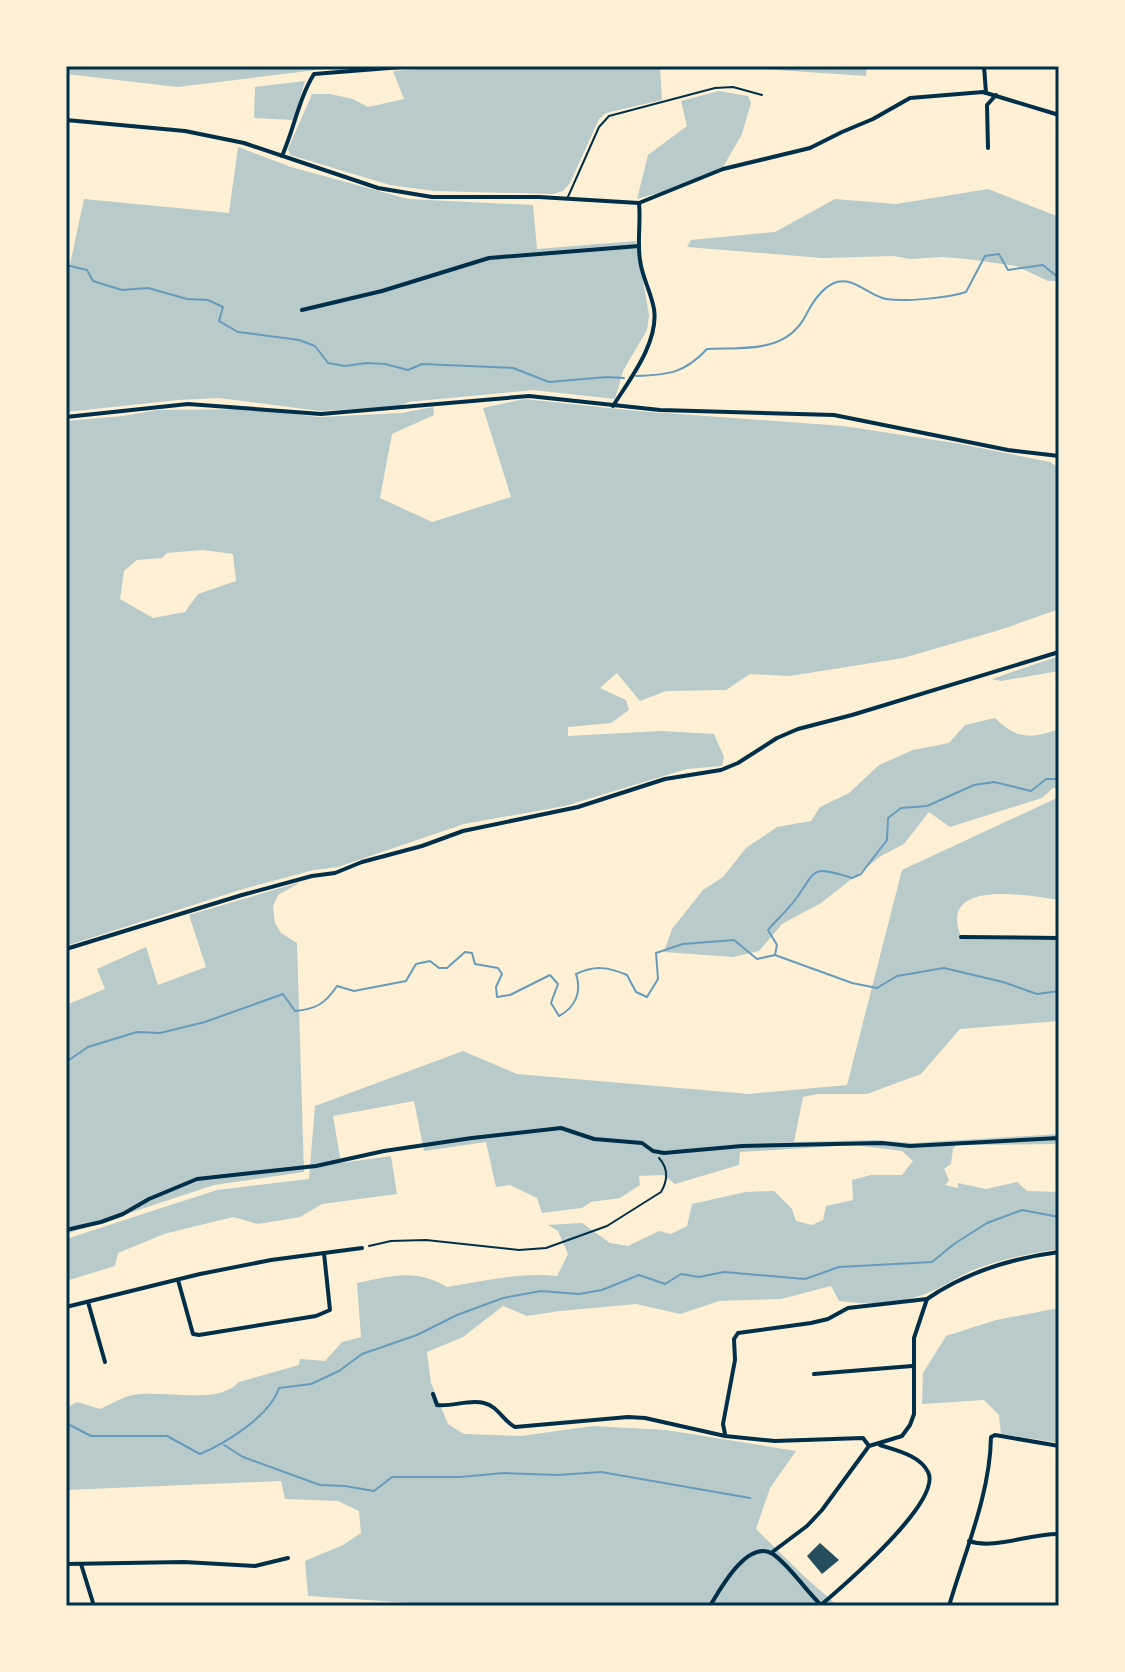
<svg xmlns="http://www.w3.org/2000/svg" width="1125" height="1672" font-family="'Zilla Slab',serif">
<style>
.green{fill:#b9caca;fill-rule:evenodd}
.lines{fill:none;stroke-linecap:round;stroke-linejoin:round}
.stream{stroke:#669bbc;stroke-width:2}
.building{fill:#264d5e}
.path{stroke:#003049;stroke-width:2}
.service{stroke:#003049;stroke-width:2}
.minor{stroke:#003049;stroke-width:4}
.tertiary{stroke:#003049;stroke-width:4}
.neatline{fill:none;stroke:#003049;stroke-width:3}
</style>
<rect width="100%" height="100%" fill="#fdf0d5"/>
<g class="green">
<path d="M66 66H332L333 68 177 87 66 74Z"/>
<path d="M459 66H660L662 100 606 113 599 119 570 183 563 191 553 194 434 191 390 185 290 155 288 149 312 94H330L353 99 368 107 404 99 393 71Z"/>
<path d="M716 66H867L866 76Z"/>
<path d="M305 81 293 120 254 118 255 87Z"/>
<path d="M719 91 748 96 751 103 742 134 723 167 665 191 637 199 648 155 687 126 681 101Z"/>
<path d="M238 147 291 167 408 199 533 205 537 249 636 241 649 315 647 330 623 371 615 399 533 390 408 402 401 406 320 411 219 398 178 400 66 412V283L84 199 229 213Z"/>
<path d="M988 189 1059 217V281H1048L1016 266 967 259 943 257 910 259 893 256 822 258 687 247 691 240 775 232 835 199 896 204Z"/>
<path d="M524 399 637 411 843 426 955 443 1050 462 1059 468V609L1003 629 903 658 790 676 750 674 726 690 666 691 640 701 617 673 600 688 626 700 629 710 611 723 568 727V736L661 731 714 734 724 757 722 766 687 769 565 806 464 824 338 867 314 870 243 889 66 946V421L123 416 158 410 250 409 319 417 402 413 433 407 434 415 392 434 380 498 432 522 511 497 483 408ZM203 550 233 554 236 581 198 594 185 612 153 618 120 599 124 571 137 560 162 558 167 553Z"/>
<path d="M1059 656V671L1001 681 992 679Z"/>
<path d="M995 718C1018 740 1030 739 1059 729V789L1053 788 1042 798 950 827 929 812 904 844 881 856 821 903 782 924 759 951 733 957 664 952 672 929 703 890 723 877 746 848 777 827 811 821 820 807 849 793 879 765 913 750 949 743 965 725Z"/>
<path d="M1059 797V900C1026 895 935 878 962 939L1059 940V1021L960 1029 921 1074 867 1094H818L803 1097 794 1142 875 1140 912 1143 1059 1134V1144L956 1145 953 1149 951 1164 944 1169 949 1180 945 1185 958 1188V1183L986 1189 1017 1182 1027 1191 1059 1192V1249C1028 1254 998 1259 969 1272 955 1278 943 1287 930 1292 899 1305 871 1305 839 1301L831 1286 781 1299 719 1301 680 1314 636 1304 560 1311 527 1316 503 1306 463 1337 427 1352 431 1383 448 1424 464 1434 521 1436 593 1426 666 1430 796 1451 770 1488 756 1529 806 1578 838 1606H410L411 1603 308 1596 305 1561 343 1545 361 1533 359 1511 338 1501 285 1499 281 1481 66 1490V1408L77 1402 100 1409C109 1405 119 1399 129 1396 158 1388 216 1407 239 1382L299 1365 300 1359 325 1361 342 1342 361 1337 357 1283C390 1276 416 1268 447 1287 484 1281 520 1272 557 1276L568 1254 558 1231 548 1225 582 1223 610 1243 628 1246 659 1231 671 1234 687 1226 692 1204 745 1192 774 1191 792 1209 796 1221 812 1225 823 1220 826 1206 853 1200 852 1180 871 1175H902L913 1161 902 1151 854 1145 740 1152 739 1165 675 1184 663 1175 639 1176 640 1185 620 1198 591 1202 582 1208 542 1213 537 1198 510 1185 496 1187 486 1142 424 1151 414 1101 333 1116 341 1163 391 1156 397 1194 322 1204 300 1217 258 1224 233 1217 164 1234 118 1253 115 1266 66 1281V1239L217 1190 309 1179 315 1106 463 1051 517 1074 749 1094 847 1085 902 870Z"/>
<path d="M301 882 278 895 273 906 275 923 281 933 297 943 304 1172 214 1185 66 1234V1016L68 1015 66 1005 105 989 97 969 146 947 158 985 206 967 189 915Z"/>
<path d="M1059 1308V1443L1001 1434 999 1415 984 1400 922 1404 923 1373 946 1336 996 1320Z"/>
</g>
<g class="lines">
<g class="stream">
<path d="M66 265 87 270 93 281 122 290 148 288 187 299 208 300 223 307 219 321 238 332 299 340 315 346 328 363 345 366 366 363 385 364 408 370 422 364 513 368 549 382 607 377 624 378"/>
<path d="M636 376C668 375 685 373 707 349 744 347 786 354 806 315 812 303 821 289 834 283 852 275 869 296 886 299 904 302 948 298 966 292L985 256 999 254 1008 270 1043 265 1059 278"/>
<path d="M775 955 852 983 877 988 897 976 944 968 1003 982 1037 994 1059 991"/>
<path d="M66 1062 88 1047 137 1032 160 1033 205 1022 283 994 295 1011C316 1009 325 1004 337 986L354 991 406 981 416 964 430 961 439 968H447L465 952 472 953 475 964 498 968 502 974 496 987 497 997 510 995 550 975 558 984 551 1003 559 1016C576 1007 582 991 576 974 595 965 608 967 627 975L636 992 647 997 658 979 656 953 683 944 734 940 757 959 775 955 777 945 768 930C776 920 787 911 795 900 818 869 809 865 852 878L861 874 887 840 888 818 901 808 927 806 974 785 994 782 1031 791 1046 779H1059"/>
<path d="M66 1423 91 1436H167L200 1454C226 1443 270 1416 279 1388L311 1384 339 1371 362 1354 417 1335 457 1315 503 1298 541 1291 579 1294 602 1290 639 1275 665 1284 681 1274 699 1277 724 1272 805 1279 839 1267 932 1262 954 1244 987 1223 1022 1210 1059 1217"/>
<path d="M224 1445 243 1457 320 1485 345 1486 374 1491 392 1477H460L504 1473 558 1475 601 1472 750 1498"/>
</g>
</g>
<path class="building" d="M820 1543 839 1560 822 1574 807 1556Z"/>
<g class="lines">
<path class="path" d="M369 1246 391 1241 426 1240 519 1250 546 1248 607 1226 661 1192C668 1180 669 1169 659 1158"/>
<path class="service" d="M567 199 599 127 609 116 715 88 733 87 762 95"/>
<g class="minor">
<path d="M984 66 986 93"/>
<path d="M66 120 185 131 244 143 378 188 432 197H539L639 203 723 169 810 148 842 132 873 119 910 98 983 92 1059 115"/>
<path d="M988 148 987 105 996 95"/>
<path d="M282 156C294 129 299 98 314 74L414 66"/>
<path d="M302 310 382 291 489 258 639 246"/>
<path d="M613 406C630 379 659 342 654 309 651 292 642 277 640 260 637 241 641 222 639 203"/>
<path d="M66 417 188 404 321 414 529 396 660 410 834 415 1008 450 1059 456"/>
<path d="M961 937 1059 938"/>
<path d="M66 949 242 895 312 876 335 873 362 862 422 846 463 831 578 807 665 779 721 770 738 763 777 738 798 729 852 715 1059 652"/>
<path d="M66 1230 101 1222 123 1214 149 1199 197 1179 316 1166 384 1151 472 1138 561 1128 594 1139 642 1143 653 1151 664 1153 742 1146 882 1143 910 1146 1059 1138"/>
<path d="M178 1280 193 1334 199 1335 316 1316 330 1310 324 1253"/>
<path d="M88 1302 105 1362"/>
<path d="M66 1307 200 1274 271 1260 362 1248"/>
<path d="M814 1374 912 1366"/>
<path d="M433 1394 437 1405C452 1407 469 1399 484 1403 498 1406 503 1421 515 1427L628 1417 645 1418 725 1436 775 1441 863 1438 869 1446"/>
<path d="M725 1434 723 1424 735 1360 734 1339 738 1333 811 1323 828 1319 848 1308 927 1299"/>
<path d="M969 1541C994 1550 1031 1533 1059 1534"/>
<path d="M771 1553 807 1526 822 1510 869 1446 902 1436 910 1425 914 1414V1338L927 1299C965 1273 1013 1258 1059 1252"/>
<path d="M66 1564 184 1562 255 1566 288 1558"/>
<path d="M81 1564 94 1606"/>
<path d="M821 1605C842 1587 943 1501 928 1472 920 1455 895 1450 880 1445"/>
<path d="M949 1606C965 1551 990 1495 991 1437L995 1435 1059 1446"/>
</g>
<path class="tertiary" d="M710 1606C720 1589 748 1538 773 1554 790 1566 806 1591 822 1606"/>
</g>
<rect width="1125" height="1672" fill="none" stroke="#fdf0d5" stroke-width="136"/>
<rect x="68" y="68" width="989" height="1536" class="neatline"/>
</svg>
